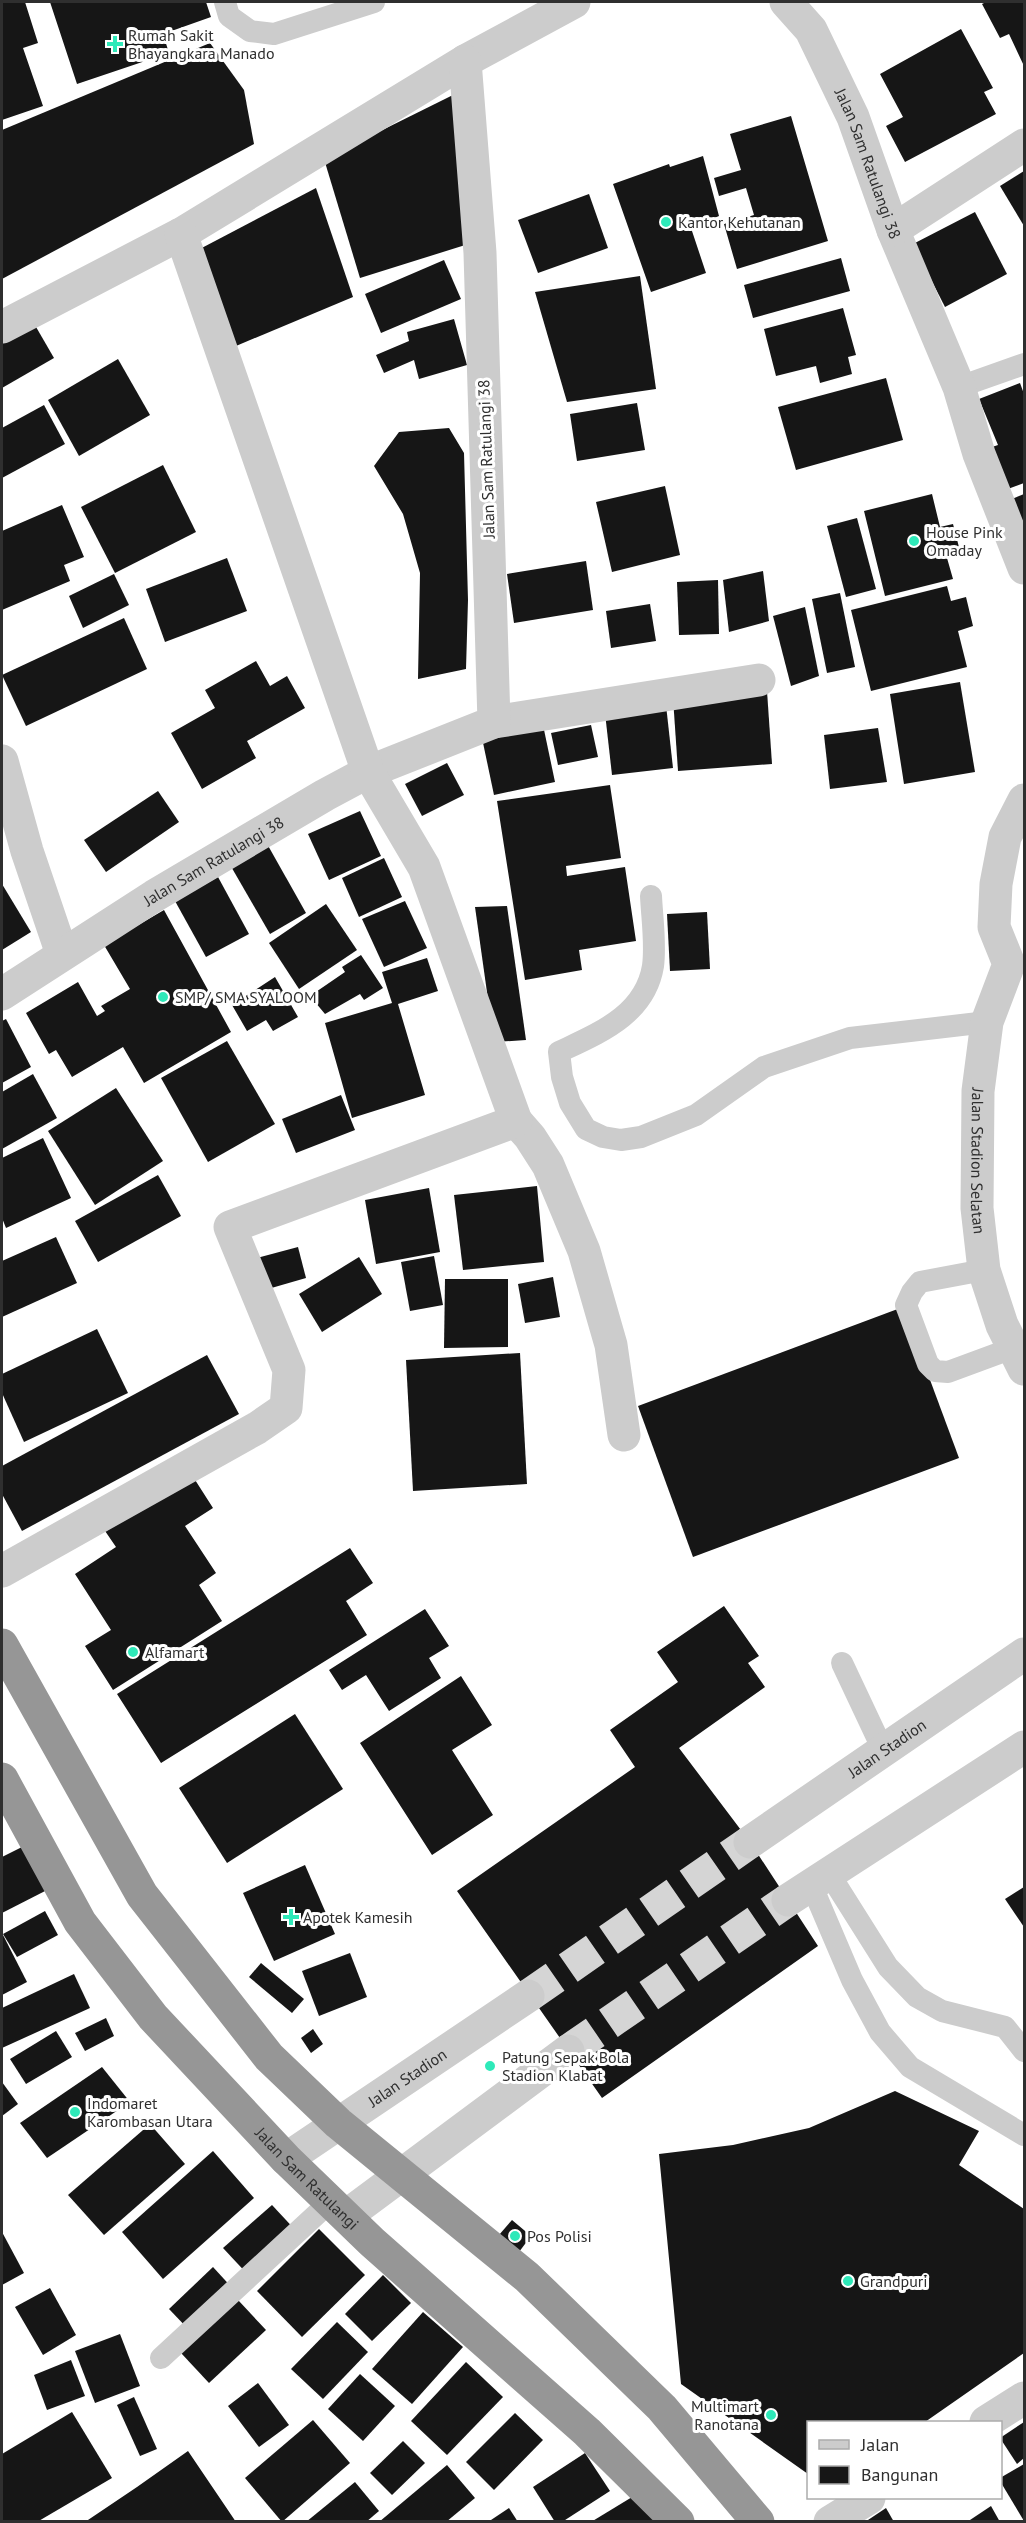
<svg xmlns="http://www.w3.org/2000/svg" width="1026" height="2523" font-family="'PT Sans',sans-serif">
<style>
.building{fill:#161616}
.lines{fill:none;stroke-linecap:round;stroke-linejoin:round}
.street-tunnel{stroke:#d5d5d5;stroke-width:33;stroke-dasharray:33 16;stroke-linecap:butt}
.lane{stroke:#ccc;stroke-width:22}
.street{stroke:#ccc;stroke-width:33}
.highway{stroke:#969696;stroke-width:33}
.poi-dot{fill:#2ee9b9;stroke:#fff;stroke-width:2}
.labels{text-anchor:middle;stroke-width:6;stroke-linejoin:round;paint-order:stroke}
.poi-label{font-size:16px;fill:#2f2f2f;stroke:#fff;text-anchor:start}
.street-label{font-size:16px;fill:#2f2f2f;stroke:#fff}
</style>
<rect width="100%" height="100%" fill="#fff"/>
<g class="building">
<path d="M2 2H25L38 43 23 48 43 106 2 120Z"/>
<path d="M50 2H206L211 17 163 34 169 53 77 84Z"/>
<path d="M986 2H1024V66L1009 34 1000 38 982 4Z"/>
<path d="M961 29 993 88 984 92 996 114 905 162 886 126 903 117 880 74Z"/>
<path d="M210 43 244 90 254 144 2 279V130Z"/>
<path d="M457 93 478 241 360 278 324 159Z"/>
<path d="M791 116 828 241 737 269 724 224 754 215 746 188 719 196 714 178 741 170 730 134Z"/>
<path d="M703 156 719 216 691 228 706 273 651 292 613 184 669 164 670 167Z"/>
<path d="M1024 171V226L1000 186Z"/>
<path d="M316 188 353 297 236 346 196 251Z"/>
<path d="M589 194 608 248 538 273 518 220Z"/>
<path d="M975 212 1007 274 945 307 913 244Z"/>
<path d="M841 258 850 291 753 318 744 285Z"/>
<path d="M444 260 461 299 381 333 365 294Z"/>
<path d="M640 276 656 389 567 402 535 292Z"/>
<path d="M843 308 856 355 848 357 852 374 820 383 816 366 776 376 764 329Z"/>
<path d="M454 319 467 365 419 379 414 360 384 373 376 355 409 341 407 332Z"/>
<path d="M32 320 54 358 2 388V338Z"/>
<path d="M118 359 150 415 79 456 48 400Z"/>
<path d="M886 378 903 440 796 470 778 407Z"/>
<path d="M1020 383 1024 394V483L1005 490 989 448 998 445 979 399Z"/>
<path d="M637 403 645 450 577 461 570 414Z"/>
<path d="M44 405 65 444 2 478V428Z"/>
<path d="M449 428 464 453 468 600 466 669 418 679 420 573 403 514 374 466 399 432Z"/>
<path d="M163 465 196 532 115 573 81 507Z"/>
<path d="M665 486 680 555 612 572 596 502Z"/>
<path d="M932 494 940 527 953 524 961 555 947 558 953 579 885 596 864 511Z"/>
<path d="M1024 494V529L1002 503Z"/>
<path d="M62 505 84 557 64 565 70 581 2 610V531Z"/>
<path d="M857 518 876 589 846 597 827 526Z"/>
<path d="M227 558 247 611 165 642 146 589Z"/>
<path d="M586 561 593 610 514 623 507 574Z"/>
<path d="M763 571 769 621 729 632 723 580Z"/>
<path d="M114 574 129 605 83 628 69 596Z"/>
<path d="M718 580 719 634 679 635 677 582Z"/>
<path d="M947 586 951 601 966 597 973 626 958 631 967 667 871 691 851 610Z"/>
<path d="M840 593 855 667 827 673 812 599Z"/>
<path d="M650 604 656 641 611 648 606 611Z"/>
<path d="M805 607 819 676 791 686 773 616Z"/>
<path d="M124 618 147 669 26 726 2 675Z"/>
<path d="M256 661 270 686 287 676 305 708 247 741 256 758 202 789 171 733 215 708 205 690Z"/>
<path d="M960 682 975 772 904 784 890 694Z"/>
<path d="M767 691 772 764 678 771 673 698Z"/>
<path d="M666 705 673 768 612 775 605 713Z"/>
<path d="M543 725 555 782 494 795 482 738Z"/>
<path d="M591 725 598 757 558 765 551 733Z"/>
<path d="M878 728 887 782 830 789 824 735Z"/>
<path d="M447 763 464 795 422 816 405 784Z"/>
<path d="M610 785 621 858 566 866 567 876 625 867 636 941 579 950 582 970 525 980 497 801Z"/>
<path d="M158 791 179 822 106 872 84 840Z"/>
<path d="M360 811 381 856 329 880 308 834Z"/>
<path d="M266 842 306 913 270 934 229 863Z"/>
<path d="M384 858 402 897 359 917 342 878Z"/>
<path d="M218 877 249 934 206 957 175 901Z"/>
<path d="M2 884 31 932 2 950Z"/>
<path d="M405 901 427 948 384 967 362 919Z"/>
<path d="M326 904 357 950 299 989 269 943Z"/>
<path d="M507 906 526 1040 494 1042 475 907Z"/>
<path d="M164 910 231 1032 144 1083 123 1047 72 1077 56 1050 49 1054 26 1013 78 982 97 1016 105 1011 101 1006 130 989 104 945Z"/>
<path d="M707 912 710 969 670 971 667 914Z"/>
<path d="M361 955 383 988 364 1000 360 994 325 1014 310 996 345 972 342 967Z"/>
<path d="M427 958 438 991 398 1004 425 1095 352 1118 325 1023 392 1003 382 972Z"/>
<path d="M275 977 298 1017 273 1031 266 1020 247 1031 232 1005Z"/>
<path d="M6 1019 31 1067 2 1083V1021Z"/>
<path d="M227 1041 275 1124 208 1162 161 1078Z"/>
<path d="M33 1074 57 1118 2 1149V1092Z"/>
<path d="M116 1088 163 1161 95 1205 48 1131Z"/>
<path d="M341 1095 355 1130 296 1153 282 1119Z"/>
<path d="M43 1138 71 1198 6 1228 2 1218V1158Z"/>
<path d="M158 1175 181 1216 98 1262 75 1221Z"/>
<path d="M537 1186 544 1262 463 1270 454 1195Z"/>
<path d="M429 1188 440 1252 376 1264 365 1200Z"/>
<path d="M56 1237 77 1283 2 1317V1261Z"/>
<path d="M298 1247 306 1278 261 1291 253 1259Z"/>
<path d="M434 1256 443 1305 410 1311 401 1262Z"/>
<path d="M359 1257 382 1294 322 1332 299 1294Z"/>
<path d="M553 1277 560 1317 525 1323 518 1284Z"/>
<path d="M445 1279H508V1347L444 1348Z"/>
<path d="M903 1307 959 1458 693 1557 638 1406Z"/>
<path d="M97 1329 128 1393 24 1442 2 1393V1374Z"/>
<path d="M520 1353 527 1484 413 1491 406 1360Z"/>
<path d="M207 1355 239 1414 22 1531 2 1494V1466Z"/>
<path d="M190 1472 213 1508 185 1526 216 1573 199 1585 222 1621 113 1690 85 1646 111 1630 75 1574 116 1547 103 1528Z"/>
<path d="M350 1548 373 1583 346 1601 367 1635 161 1763 117 1694Z"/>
<path d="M724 1606 759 1656 748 1663 765 1687 679 1748 750 1842 818 1946 602 2098 457 1891 635 1767 610 1730 678 1682 657 1652Z"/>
<path d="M425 1609 449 1646 429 1658 441 1678 389 1711 366 1675 342 1690 329 1670Z"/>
<path d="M461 1676 492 1725 452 1750 493 1815 432 1855 360 1743Z"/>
<path d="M295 1714 343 1789 227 1863 179 1788Z"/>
<path d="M26 1845 49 1889 2 1913V1857Z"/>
<path d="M305 1865 335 1934 274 1961 243 1893Z"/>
<path d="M1024 1887V1927L1005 1899Z"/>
<path d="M45 1911 58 1935 17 1957 3 1934Z"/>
<path d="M2 1933 27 1982 2 1995Z"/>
<path d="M350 1953 367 1997 319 2016 302 1971Z"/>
<path d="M261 1963 304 1999 292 2013 249 1977Z"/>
<path d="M74 1974 90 2008 2 2048V2008Z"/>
<path d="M106 2018 114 2036 85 2051 75 2033Z"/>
<path d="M313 2029 323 2044 311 2053 301 2038Z"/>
<path d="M56 2031 72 2057 26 2084 10 2059Z"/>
<path d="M102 2067 130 2102 47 2158 20 2123Z"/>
<path d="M2 2082 18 2104 2 2116Z"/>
<path d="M895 2091 979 2131 959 2165 1024 2209V2353L925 2422H808V2474L681 2384 659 2154 733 2145 809 2128Z"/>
<path d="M150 2124 185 2164 104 2235 68 2195Z"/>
<path d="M213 2151 254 2198 163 2279 122 2232Z"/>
<path d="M272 2205 299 2234 251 2278 223 2248Z"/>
<path d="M512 2220 531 2236 519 2252 499 2235Z"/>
<path d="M319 2229 365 2275 302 2337 257 2291Z"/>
<path d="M2 2232 24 2273 2 2285Z"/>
<path d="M213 2267 235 2291 191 2332 169 2309Z"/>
<path d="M383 2275 411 2303 372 2341 345 2314Z"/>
<path d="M50 2288 76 2335 43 2355 15 2307Z"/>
<path d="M238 2300 266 2330 209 2383 181 2353Z"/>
<path d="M423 2312 463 2347 412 2404 372 2369Z"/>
<path d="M337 2322 368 2352 323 2399 291 2369Z"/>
<path d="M120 2334 140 2386 95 2403 75 2351Z"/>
<path d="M71 2360 85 2396 47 2410 34 2375Z"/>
<path d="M466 2362 503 2397 447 2455 411 2421Z"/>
<path d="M360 2374 395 2406 363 2441 328 2409Z"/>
<path d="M258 2383 289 2425 259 2447 228 2406Z"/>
<path d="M134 2397 157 2449 140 2456 117 2405Z"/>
<path d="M72 2412 112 2478 37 2522H2V2454Z"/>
<path d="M515 2413 543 2440 494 2490 466 2462Z"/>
<path d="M313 2420 350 2463 282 2522 245 2478Z"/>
<path d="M1024 2422V2458L1017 2464 1000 2438Z"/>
<path d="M403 2441 425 2463 392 2495 370 2473Z"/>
<path d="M188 2451 236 2522H85L137 2487Z"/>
<path d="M585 2453 610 2491 562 2522H555L533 2487Z"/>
<path d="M1024 2464V2521L1000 2481V2478Z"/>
<path d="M447 2465 475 2498 446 2522H379Z"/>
<path d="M355 2482 379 2511 366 2522H306Z"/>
<path d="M642 2491 661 2522H591Z"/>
<path d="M991 2506 1000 2522H967Z"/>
<path d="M509 2508 518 2522H488Z"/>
<path d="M886 2508 894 2522H865Z"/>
</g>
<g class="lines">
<g class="street-tunnel">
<path d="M528 1996 750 1842"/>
<path d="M568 2051 788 1900"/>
</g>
<g class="lane">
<path d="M225 2 229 16 250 31 274 34 374 2"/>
<path d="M959 387 1024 364"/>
<path d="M651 896C652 918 656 944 653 966 645 1015 599 1033 559 1052L562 1077 570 1103 586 1129 603 1137 621 1140 641 1137 696 1115 764 1067 850 1038 987 1022"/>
<path d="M984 1270 920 1282 912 1292 906 1305 928 1364 935 1371 948 1372 1013 1348"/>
<path d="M842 1663 883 1750"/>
<path d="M830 1875 888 1967 917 1997 942 2011 1005 2027 1024 2051"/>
<path d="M811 1884 852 1980 880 2032 910 2067 1024 2135"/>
<path d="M161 2358 331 2201"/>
</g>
<g class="street">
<path id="s1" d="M786 2 811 30 853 117 893 230 959 387 979 454 1024 568"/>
<path d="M893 230 1024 145"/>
<path d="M2 327 181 234 465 61 574 2"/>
<path d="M494 722 759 680"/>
<path d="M2 761 27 851 62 954"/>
<path id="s2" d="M1024 800 1005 837 996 884 994 927 1009 964 987 1022 978 1091 977 1208 984 1270 1002 1325 1024 1369"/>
<path id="s3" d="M2 994 154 896 325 795 368 772 494 722 480 253 465 61"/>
<path d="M516 1121 530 1137 548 1165 584 1251 611 1345 624 1435"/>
<path d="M2 1571 257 1428 286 1408 289 1370 230 1227 516 1121 424 867 368 772 181 234"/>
<path id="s4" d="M750 1842 1024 1654"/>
<path d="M788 1900 1024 1747"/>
<path id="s5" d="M286 2159 528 1996"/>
<path d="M346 2216 568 2051"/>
<path d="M986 2422 1024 2398"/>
<path d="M830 2522 869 2498"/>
</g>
<g class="highway">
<path d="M2 1645 142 1895 269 2057 338 2123 527 2277 662 2408 758 2522"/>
<path id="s6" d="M2 1779 80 1922 153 2017 286 2159 372 2242 587 2432 678 2522"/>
</g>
</g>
<g class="poi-dot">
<path d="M112 35h6v6h6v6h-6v6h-6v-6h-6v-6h6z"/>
<circle cx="666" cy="222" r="6"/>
<circle cx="914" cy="541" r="6"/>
<circle cx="163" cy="997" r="6"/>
<circle cx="133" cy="1652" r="6"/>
<path d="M288 1908h6v6h6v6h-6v6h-6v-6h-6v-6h6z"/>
<circle cx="490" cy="2066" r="6"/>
<circle cx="75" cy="2112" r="6"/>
<circle cx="515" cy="2236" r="6"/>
<circle cx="848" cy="2281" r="6"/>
<circle cx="771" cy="2415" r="6"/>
</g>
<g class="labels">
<g class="poi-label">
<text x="128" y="41">Rumah Sakit<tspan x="128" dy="18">Bhayangkara Manado</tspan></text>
<text x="678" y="228">Kantor Kehutanan</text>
<text x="926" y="538">House Pink<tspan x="926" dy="18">Omaday</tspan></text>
<text x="175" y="1003">SMP/ SMA SYALOOM</text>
<text x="145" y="1658">Alfamart</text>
<text x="303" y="1923">Apotek Kamesih</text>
<text x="502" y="2063">Patung Sepak Bola<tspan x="502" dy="18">Stadion Klabat</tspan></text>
<text x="87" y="2109">Indomaret<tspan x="87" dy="18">Karombasan Utara</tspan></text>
<text x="527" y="2242">Pos Polisi</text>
<text x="860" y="2287">Grandpuri</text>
<text x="759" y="2412" text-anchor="end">Multimart<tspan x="759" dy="18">Ranotana</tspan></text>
</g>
<g class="street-label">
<text dy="6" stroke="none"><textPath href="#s1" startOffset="183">Jalan Sam Ratulangi 38</textPath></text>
<text transform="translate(486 459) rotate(-92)" y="6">Jalan Sam Ratulangi 38</text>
<text dy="6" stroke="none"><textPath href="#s3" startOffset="250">Jalan Sam Ratulangi 38</textPath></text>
<text dy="6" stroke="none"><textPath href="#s2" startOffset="374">Jalan Stadion Selatan</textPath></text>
<text dy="6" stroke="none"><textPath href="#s4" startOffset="166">Jalan Stadion</textPath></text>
<text dy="6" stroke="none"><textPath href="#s5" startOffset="146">Jalan Stadion</textPath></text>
<text dy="6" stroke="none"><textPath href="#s6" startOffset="506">Jalan Sam Ratulangi</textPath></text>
</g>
</g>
<rect width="1026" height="2523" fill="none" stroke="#2f2f2f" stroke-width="6"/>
<rect x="807" y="2421" width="195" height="78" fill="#ffffff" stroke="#acacac" stroke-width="1.5"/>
<rect x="819" y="2440" width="30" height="9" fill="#cccccc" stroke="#acacac" stroke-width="1.5"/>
<text x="861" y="2451" font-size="18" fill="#2f2f2f">Jalan</text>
<rect x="819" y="2466" width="30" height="18" fill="#161616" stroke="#acacac" stroke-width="1.5"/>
<text x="861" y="2481" font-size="18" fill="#2f2f2f">Bangunan</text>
</svg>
